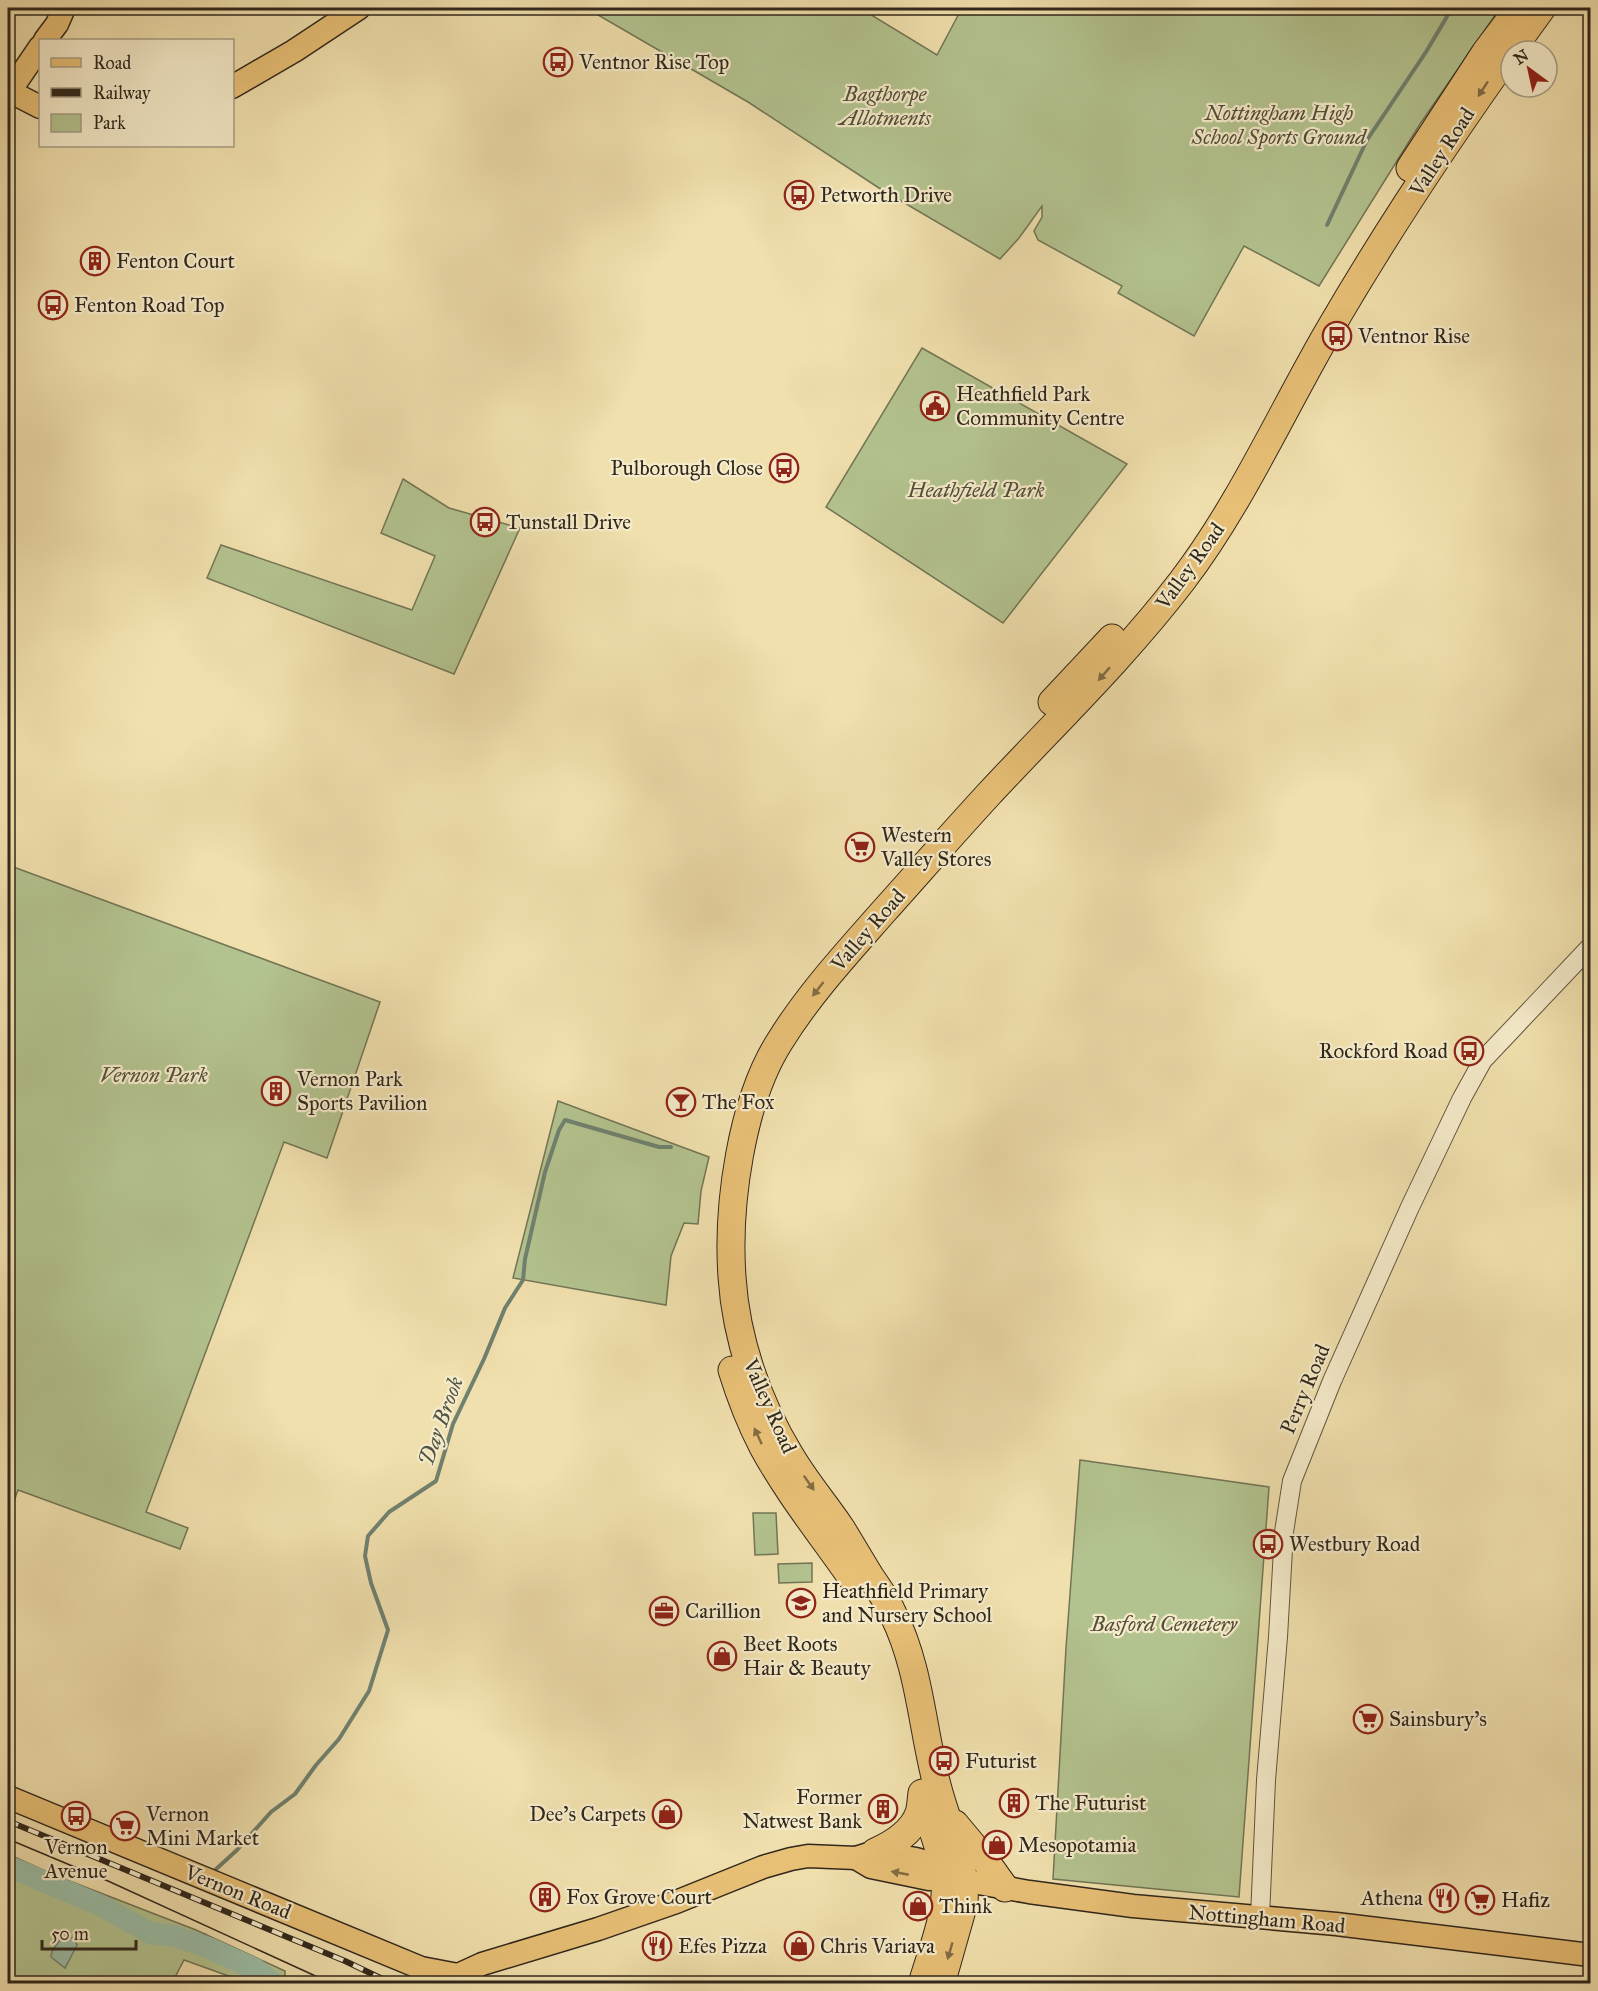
<svg xmlns="http://www.w3.org/2000/svg" width="1598" height="1991" font-family="'IM FELL Great Primer',serif">
<style>
.green{fill:#b3c38f;stroke:#727556;stroke-width:1.5}
.water{fill:#9bbda6;stroke:#70816f;stroke-width:1.5}
.lines{fill:none;stroke-linecap:round;stroke-linejoin:round}
.stream{stroke:#70816f;stroke-width:4}
.river{stroke:#9bbda6;stroke-width:22}
.minor-casing{stroke:#605540;stroke-width:20}
.major-casing{stroke:#30271c;stroke-width:25}
.highway-casing{stroke:#30271c;stroke-width:29}
.minor{stroke:#f5ebca;stroke-width:18}
.major{stroke:#e8c076;stroke-width:22}
.highway{stroke:#e8c076;stroke-width:27}
.tram{stroke:#30271c;stroke-width:1.5}
.rail-casing{stroke:#30271c;stroke-width:6}
.rail{stroke:#f5ebca;stroke-width:4;stroke-dasharray:11;stroke-linecap:butt}
.oneway{fill:#836c44}
.labels{text-anchor:middle;stroke-width:4.5;stroke-linejoin:round;paint-order:stroke}
.poi-label{font-size:21px;fill:#30271c;stroke:#f5ebca;text-anchor:start}
.park-label{font-size:21px;font-style:italic;fill:#514e39;stroke:#f5ebca}
.street-label{font-size:21px;fill:#30271c;stroke:#f5ebca}
.water-label{font-size:22px;font-style:italic;fill:#505445;stroke:#f5ebca}
</style>
<rect width="100%" height="100%" fill="#f0e0ad"/>
<filter id="stains"><feTurbulence type="fractalNoise" baseFrequency=".00333" numOctaves="4"/><feColorMatrix values="0 0 0 0 .2 0 0 0 0 .09 0 0 0 0 .02 0 0 0 .5 -.17"/></filter>
<radialGradient id="worn" r=".72"><stop offset=".6" stop-color="#630" stop-opacity="0"/><stop offset="1" stop-color="#630" stop-opacity=".3"/></radialGradient>
<g class="green">
<path d="M586 8H860L937 55 962 8H1500L1420 124 1319 286 1244 246 1194 336 1118 293 1122 286 1038 240 1034 231 1042 217V206L1019 238 1000 259 879 188 748 102Z"/>
<path d="M922 348 1127 464 1003 623 826 507Z"/>
<path d="M403 479 449 508 520 528 454 674 207 578 221 545 412 610 435 556 381 533Z"/>
<path d="M8 865 380 1002 327 1158 284 1142 146 1512 188 1528 180 1549 18 1490 8 1518Z"/>
<path d="M558 1101 709 1157 701 1191 698 1224 684 1223 671 1256 666 1305 513 1278Z"/>
<path d="M1080 1460 1269 1487 1239 1897 1053 1879 1066 1648Z"/>
<path d="M753 1513H776L778 1554 755 1555Z"/>
<path d="M812 1563V1582L779 1583 778 1564Z"/>
<path d="M8 1854 54 1875 196 1930 285 1971V1983H248L184 1960 172 1983 8 1984Z"/>
</g>
<path class="water" d="M62 1937 74 1938 77 1945 65 1968 51 1957 52 1951Z"/>
<g class="lines">
<g class="stream">
<path d="M1327 225 1367 140 1426 52 1452 8"/>
<path d="M214 1871 237 1850 271 1812 295 1794 316 1765 339 1739 369 1691 388 1630 371 1583 365 1556 368 1536 389 1512 436 1481 453 1424 484 1359 505 1308 523 1280 525 1259 545 1172 559 1130 565 1120 659 1147H671"/>
<path d="M205 1935 209 1948"/>
</g>
<path class="river" d="M8 1866 102 1906 150 1933 175 1936 209 1948 255 1969 274 1984"/>
<g class="minor-casing">
<path id="minor" d="M1260 1917 1266 1780 1278 1637 1284 1532 1292 1481 1332 1381 1410 1207 1462 1098 1483 1060 1590 947"/>
</g>
<g class="major-casing">
<g id="major">
<path d="M45 40 57 24 64 8"/>
<path d="M232 87 294 51 359 8"/>
<path d="M9 91 40 107"/>
<path d="M8 94 40 47"/>
<path d="M8 1797 421 1968 458 1975 482 1964 598 1929 676 1902 763 1867 791 1859 808 1856 856 1858 875 1852 916 1859 934 1864 945 1877"/>
<path d="M856 1858 871 1867 929 1879 945 1877 1029 1892 1133 1906 1336 1924 1590 1955"/>
</g>
</g>
<g class="highway-casing">
<g id="highway">
<path d="M1410 168 1485 53 1519 8"/>
<path d="M1052 702 1112 638"/>
<path d="M732 1370C740 1396 750 1422 763 1447 788 1493 821 1534 851 1577"/>
<path d="M955 1824 985 1860 1005 1888"/>
<path d="M875 1852C893 1844 912 1833 919 1813 921 1807 921 1799 922 1793"/>
<path d="M922 1984C931 1953 948 1912 945 1880 944 1861 936 1840 930 1822"/>
<path d="M941 1984 964 1903C967 1862 947 1825 937 1785 922 1728 920 1668 893 1614 887 1600 878 1588 870 1576 860 1560 851 1544 841 1528 825 1504 805 1481 790 1455 758 1403 736 1339 732 1277 727 1206 741 1102 780 1041 809 994 848 952 884 911 919 872 953 833 988 795 1054 724 1123 658 1182 581 1240 505 1280 415 1328 332 1393 220 1466 112 1542 8"/>
</g>
</g>
<use href="#minor" class="minor"/>
<use href="#major" class="major"/>
<use href="#highway" class="highway"/>
<path class="tram" d="M8 1839 108 1881 333 1984"/>
<g class="rail-casing">
<path id="rail" d="M8 1821 345 1961 393 1984"/>
</g>
<use href="#rail" class="rail"/>
</g>
<defs><path id="oneway-solid" d="M-6-.8H1V-3.2L6.5 0L1 3.2V.8H-6Z" transform="scale(1.5)"/></defs>
<g class="oneway">
<use href="#oneway-solid" transform="translate(1483 89) rotate(123)"/>
<use href="#oneway-solid" transform="translate(1104 674) rotate(131)"/>
<use href="#oneway-solid" transform="translate(818 989) rotate(128)"/>
<use href="#oneway-solid" transform="translate(758 1436) rotate(-115)"/>
<use href="#oneway-solid" transform="translate(809 1483) rotate(55)"/>
<use href="#oneway-solid" transform="translate(900 1873) rotate(-169)"/>
<use href="#oneway-solid" transform="translate(950 1951) rotate(106)"/>
</g>
<defs>
<g id="bus-ring" transform="scale(1.5)"><circle r="9.5" fill="#f5ebca" stroke="#8f2418" stroke-width="1.5"/><path d="M-5-6H5V4H4V6H2V4H-2V6H-4V4H-5ZM-3.5-4V0h7V-4ZM-3.5 1.2v1.5H-2V1.2ZM2 1.2v1.5H3.5V1.2Z" fill="#8f2418"/></g>
<g id="building-ring" transform="scale(1.5)"><circle r="9.5" fill="#f5ebca" stroke="#8f2418" stroke-width="1.5"/><path d="M-4-6H4V6H1V3H-1V6H-4ZM-2.5-4.3h1.7v1.8h-1.7ZM.8-4.3h1.7v1.8H.8ZM-2.5-1h1.7V.8h-1.7ZM.8-1h1.7V.8H.8Z" fill="#8f2418"/></g>
<g id="civic-ring" transform="scale(1.5)"><circle r="9.5" fill="#f5ebca" stroke="#8f2418" stroke-width="1.5"/><path d="M-.6-6.5H3V-4.5H.6V-3L4-1V1h2V6H-6V1h2V-1L-.6-3ZM-1.2 2.5V6h2.4V2.5Z" fill="#8f2418"/></g>
<g id="supermarket-ring" transform="scale(1.5)"><circle r="9.5" fill="#f5ebca" stroke="#8f2418" stroke-width="1.5"/><path d="M-6-5.5h2.5l.6 2H6L4.5 2H-2.5L-4.4-4H-6ZM-1.5 3.2a1.3 1.3 0 1 0 .1 0ZM3 3.2a1.3 1.3 0 1 0 .1 0Z" fill="#8f2418"/></g>
<g id="bar-ring" transform="scale(1.5)"><circle r="9.5" fill="#f5ebca" stroke="#8f2418" stroke-width="1.5"/><path d="M-6-5H6L.8 .8V4.5H3.5V6h-7V4.5H-.8V.8Z" fill="#8f2418"/></g>
<g id="school-ring" transform="scale(1.5)"><circle r="9.5" fill="#f5ebca" stroke="#8f2418" stroke-width="1.5"/><path d="M0-5L7-2L0 1L-7-2ZM-4 1L0 2.5L4 1V4Q0 6-4 4Z" fill="#8f2418"/></g>
<g id="office-ring" transform="scale(1.5)"><circle r="9.5" fill="#f5ebca" stroke="#8f2418" stroke-width="1.5"/><path d="M-6-3h4V-5.5h4V-3h4V5H-6ZM-1-4.5V-3h2v-1.5ZM-6 0V1H6V0Z" fill="#8f2418"/></g>
<g id="shop-ring" transform="scale(1.5)"><circle r="9.5" fill="#f5ebca" stroke="#8f2418" stroke-width="1.5"/><path d="M-5-2.5h2.3a2.7 3.5 0 0 1 5.4 0H5L5.5 6h-11ZM-1.5-2.5h3a1.5 2.3 0 0 0-3 0Z" fill="#8f2418"/></g>
<g id="restaurant-ring" transform="scale(1.5)"><circle r="9.5" fill="#f5ebca" stroke="#8f2418" stroke-width="1.5"/><path d="M-5-6h1v4h1v-4h1v4h1v-4h1v5L-1.5 .5V6h-2V.5L-5-1ZM5-6V6H3V1.5H1.5Q1.5-4 5-6Z" fill="#8f2418"/></g>
</defs>
<g fill-rule="evenodd">
<use href="#bus-ring" x="558" y="62"/>
<use href="#bus-ring" x="799" y="195"/>
<use href="#building-ring" x="95" y="261"/>
<use href="#bus-ring" x="53" y="305"/>
<use href="#bus-ring" x="1337" y="336"/>
<use href="#civic-ring" x="935" y="406"/>
<use href="#bus-ring" x="784" y="468"/>
<use href="#bus-ring" x="485" y="522"/>
<use href="#supermarket-ring" x="860" y="847"/>
<use href="#bus-ring" x="1469" y="1051"/>
<use href="#building-ring" x="276" y="1091"/>
<use href="#bar-ring" x="681" y="1102"/>
<use href="#bus-ring" x="1268" y="1544"/>
<use href="#school-ring" x="801" y="1603"/>
<use href="#office-ring" x="664" y="1611"/>
<use href="#shop-ring" x="722" y="1656"/>
<use href="#supermarket-ring" x="1368" y="1719"/>
<use href="#bus-ring" x="944" y="1761"/>
<use href="#building-ring" x="1014" y="1803"/>
<use href="#building-ring" x="883" y="1809"/>
<use href="#shop-ring" x="667" y="1814"/>
<use href="#bus-ring" x="76" y="1816"/>
<use href="#supermarket-ring" x="125" y="1826"/>
<use href="#shop-ring" x="997" y="1845"/>
<use href="#building-ring" x="545" y="1897"/>
<use href="#restaurant-ring" x="1444" y="1898"/>
<use href="#supermarket-ring" x="1480" y="1900"/>
<use href="#shop-ring" x="918" y="1906"/>
<use href="#restaurant-ring" x="657" y="1946"/>
<use href="#shop-ring" x="799" y="1946"/>
</g>
<g class="labels">
<g class="poi-label">
<text x="579" y="69">Ventnor Rise Top</text>
<text x="820" y="202">Petworth Drive</text>
<text x="116" y="268">Fenton Court</text>
<text x="74" y="312">Fenton Road Top</text>
<text x="1358" y="343">Ventnor Rise</text>
<text x="956" y="401">Heathfield Park<tspan x="956" dy="24">Community Centre</tspan></text>
<text x="763" y="475" text-anchor="end">Pulborough Close</text>
<text x="506" y="529">Tunstall Drive</text>
<text x="881" y="842">Western<tspan x="881" dy="24">Valley Stores</tspan></text>
<text x="1448" y="1058" text-anchor="end">Rockford Road</text>
<text x="297" y="1086">Vernon Park<tspan x="297" dy="24">Sports Pavilion</tspan></text>
<text x="702" y="1109">The Fox</text>
<text x="1289" y="1551">Westbury Road</text>
<text x="822" y="1598">Heathfield Primary<tspan x="822" dy="24">and Nursery School</tspan></text>
<text x="685" y="1618">Carillion</text>
<text x="743" y="1651">Beet Roots<tspan x="743" dy="24">Hair &amp; Beauty</tspan></text>
<text x="1389" y="1726">Sainsbury's</text>
<text x="965" y="1768">Futurist</text>
<text x="862" y="1804" text-anchor="end">Former<tspan x="862" dy="24">Natwest Bank</tspan></text>
<text x="1035" y="1810">The Futurist</text>
<text x="146" y="1821">Vernon<tspan x="146" dy="24">Mini Market</tspan></text>
<text x="646" y="1821" text-anchor="end">Dee's Carpets</text>
<text x="1018" y="1852">Mesopotamia</text>
<text x="76" y="1854" text-anchor="middle">Vernon<tspan x="76" dy="24">Avenue</tspan></text>
<text x="566" y="1904">Fox Grove Court</text>
<text x="1423" y="1905" text-anchor="end">Athena</text>
<text x="1501" y="1907">Hafiz</text>
<text x="939" y="1913">Think</text>
<text x="678" y="1953">Efes Pizza</text>
<text x="820" y="1953">Chris Variava</text>
</g>
<g class="park-label">
<text x="885" y="101">Bagthorpe<tspan x="885" dy="24">Allotments</tspan></text>
<text x="1279" y="120">Nottingham High<tspan x="1279" dy="24">School Sports Ground</tspan></text>
<text x="976" y="497">Heathfield Park</text>
<text x="154" y="1082">Vernon Park</text>
<text x="1164" y="1631">Basford Cemetery</text>
</g>
<g class="street-label">
<text transform="translate(1442 152) rotate(-57)" y="7">Valley Road</text>
<text transform="translate(1190 566) rotate(-54)" y="7">Valley Road</text>
<text transform="translate(868 930) rotate(-49)" y="7">Valley Road</text>
<text transform="translate(1305 1389) rotate(-67)" y="7">Perry Road</text>
<text transform="translate(770 1406) rotate(66)" y="7">Valley Road</text>
<text transform="translate(238 1892) rotate(22)" y="7">Vernon Road</text>
<text transform="translate(1267 1919) rotate(5)" y="7">Nottingham Road</text>
</g>
<g class="water-label">
<text transform="translate(440 1421) rotate(-70)" y="8">Day Brook</text>
</g>
</g>
<rect width="1598" height="1991" fill="none" stroke="#f0e0ad" stroke-width="30"/>
<rect x="9" y="9" width="1580" height="1973" fill="none" stroke="#30271c" stroke-width="3"/>
<rect x="15" y="15" width="1568" height="1961" fill="none" stroke="#30271c" stroke-width="1.5"/>
<rect x="39" y="39" width="195" height="108" fill="#f5ebca" stroke="#a69d84" stroke-width="1.5"/>
<rect x="51" y="58" width="30" height="9" fill="#e8c076" stroke="#a69d84" stroke-width="1.5"/>
<text x="93" y="69" font-size="18" fill="#30271c">Road</text>
<rect x="51" y="88" width="30" height="9" fill="#30271c" stroke="#a69d84" stroke-width="1.5"/>
<text x="93" y="99" font-size="18" fill="#30271c">Railway</text>
<rect x="51" y="114" width="30" height="18" fill="#b3c38f" stroke="#a69d84" stroke-width="1.5"/>
<text x="93" y="129" font-size="18" fill="#30271c">Park</text>
<g transform="translate(1529 69) rotate(327)"><circle r="28" fill="#f5ebca" stroke="#a69d84" stroke-width="1.5"/>
<path d="M0-4.5L10 22L0 15L-10 22Z" fill="#8f2418"/>
<text y="-9" font-size="16" font-weight="bold" text-anchor="middle" fill="#30271c">N</text>
</g>
<path d="M42 1940v9h94v-9" fill="none" stroke="#30271c" stroke-width="3"/>
<text x="51" y="1940" font-size="18" fill="#30271c" stroke="#f5ebca" stroke-width="4.5" paint-order="stroke">50 m</text>
<rect width="100%" height="100%" filter="url(#stains)"/>
<rect width="100%" height="100%" fill="url(#worn)"/>
</svg>
